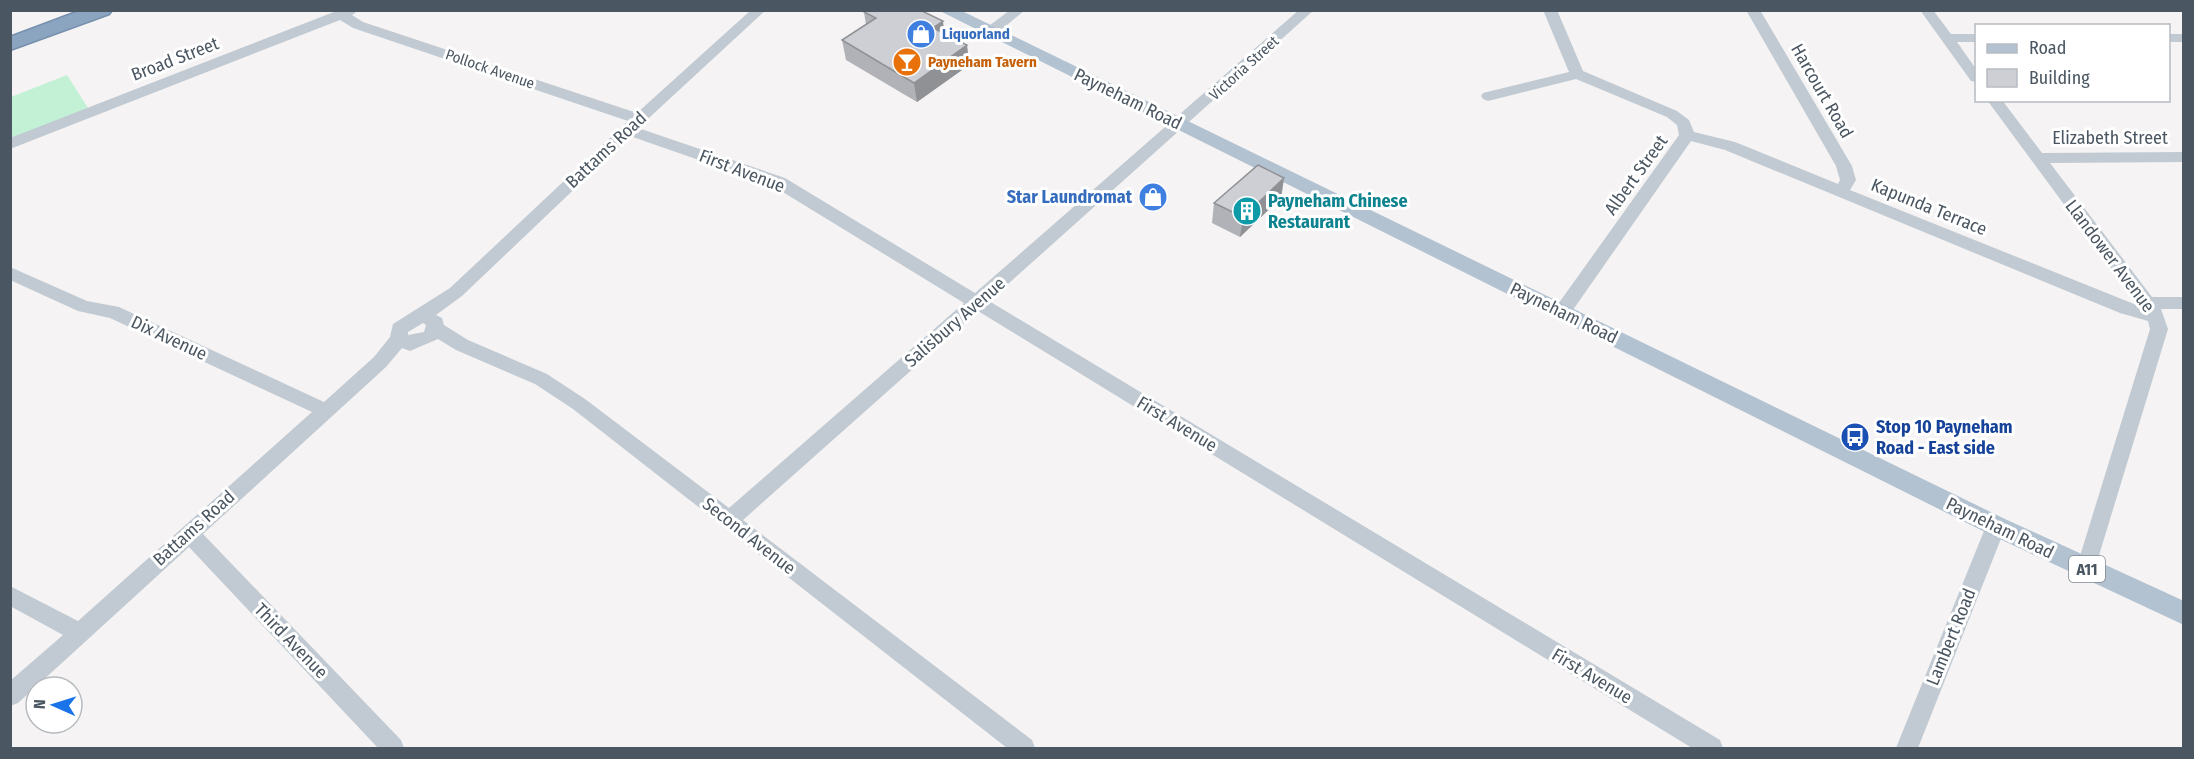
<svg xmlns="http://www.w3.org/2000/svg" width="2194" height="759" font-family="'Fira Sans Condensed',sans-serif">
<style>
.green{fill:#c3f1d5}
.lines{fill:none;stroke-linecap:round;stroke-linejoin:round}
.highway-casing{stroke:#7690ad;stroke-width:3}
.minor{fill:#c1cad2;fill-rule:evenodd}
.major{fill:#b3c2d1;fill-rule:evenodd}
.highway{fill:#8ba5c1;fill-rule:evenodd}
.wall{fill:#b0b2b7}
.shaded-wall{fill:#909195}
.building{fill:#cdcfd5;stroke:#909195;stroke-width:1.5}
.labels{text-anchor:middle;stroke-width:6;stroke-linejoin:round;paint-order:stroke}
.far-shop-label{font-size:15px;font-weight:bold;fill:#366cbe;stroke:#fff;text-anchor:start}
.far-food-label{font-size:15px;font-weight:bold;fill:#c56008;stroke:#fff;text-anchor:start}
.far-street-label{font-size:15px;fill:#4a5661;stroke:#fff}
.shield{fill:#fff;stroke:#808990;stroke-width:1.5}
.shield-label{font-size:16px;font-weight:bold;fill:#4a5661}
.street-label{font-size:18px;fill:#4a5661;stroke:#fff}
.shop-label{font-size:18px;font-weight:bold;fill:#366cbe;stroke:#fff;text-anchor:end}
.culture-label{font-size:18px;font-weight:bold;fill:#0d838f;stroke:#fff;text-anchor:start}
.transit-label{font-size:18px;font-weight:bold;fill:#164399;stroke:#fff;text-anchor:start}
</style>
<rect width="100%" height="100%" fill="#f5f3f3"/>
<path class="green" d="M67 75 88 108 11 139V97Z"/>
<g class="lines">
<g class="highway-casing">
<path id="highway" d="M82 10H112L109 14 10 50V37Z"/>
</g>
<g class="minor">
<path d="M339 10H359L352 15 363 22 637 113 751 10H766L638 128 785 178 975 293 1299 10H1314L989 301 1720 740 1723 748H1692L978 311 743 520 1032 740 1035 748H1007L573 409 535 384 456 350 438 339 410 351 402 348 386 367 203 534 401 740 404 748H378L189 547 18 703 10 706V681L63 635 10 606V586L78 621 312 412 110 318 78 311 10 280V267L87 301 119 307 324 402 374 357 390 337 393 324 450 288 628 121 353 28 340 20 10 149V138ZM630 136 773 186 964 303 729 508 585 399 547 374 468 340 444 325 442 318 436 315 462 296ZM423 323 426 325 424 332 408 335V332Z"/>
<path d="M1010 10H1025L995 35H985V29Z"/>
<path d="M1543 10H1557L1583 71 1677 111 1689 120 1694 132 1735 142 1838 184 1840 180 1836 166 1746 10H1760L1852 166 1856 180 1850 190 2139 306 1987 100H2002L2042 153 2184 152V162L2050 163 2152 297H2184V309H2161L2168 329 2093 575 2086 578 2079 575 2076 569 2150 329 2148 321 2120 313 1725 150 1691 141 1568 317H1556L1553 312 1556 307 1679 135 1677 125 1667 117 1576 79 1488 101 1483 99 1481 96 1483 93 1569 72Z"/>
<path d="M1920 10H1933L1951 34H1976V42H1957L1976 69V82L1971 81Z"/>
<rect x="2168" y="34" width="16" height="8"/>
<path d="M1996 518 2003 520 2006 526 1918 748H1896L1986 526 1989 520Z"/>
</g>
<path class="major" d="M938 10H960L2005 519 2184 601V625L1987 533Z"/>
<use href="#highway" class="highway"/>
</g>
<g class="wall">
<path d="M864 12 944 34 967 45 969 65 917 102 846 60 842 40 866 25Z"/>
<path d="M1284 178 1281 198 1240 237 1212 223 1214 203Z"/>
</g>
<g class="shaded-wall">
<path d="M943 21 945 41 933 28Z"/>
<path d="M967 45 969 65 917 102 914 83Z"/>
<path d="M1284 178 1281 198 1240 237 1243 217Z"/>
</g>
<g class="building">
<path d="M867 10H920L943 21 933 28 967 45 914 83 842 40 876 18 864 12Z"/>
<path d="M1258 165 1284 178 1243 217 1214 203Z"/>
</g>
<defs>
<g id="shop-disc" transform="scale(1.5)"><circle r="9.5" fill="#3f7fe0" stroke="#fff"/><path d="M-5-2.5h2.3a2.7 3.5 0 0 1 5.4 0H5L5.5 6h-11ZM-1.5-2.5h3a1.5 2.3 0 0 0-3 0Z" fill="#fff"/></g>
<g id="bar-disc" transform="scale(1.5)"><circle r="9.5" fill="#e8710a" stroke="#fff"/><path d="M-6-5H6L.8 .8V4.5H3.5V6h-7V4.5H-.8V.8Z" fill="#fff"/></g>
<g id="building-disc" transform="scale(1.5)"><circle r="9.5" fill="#0f9aa8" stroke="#fff"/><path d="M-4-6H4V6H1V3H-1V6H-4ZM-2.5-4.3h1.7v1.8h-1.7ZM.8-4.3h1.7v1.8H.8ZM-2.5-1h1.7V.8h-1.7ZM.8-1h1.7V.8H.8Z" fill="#fff"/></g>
<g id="bus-disc" transform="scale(1.5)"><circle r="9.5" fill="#1a4fb4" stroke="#fff"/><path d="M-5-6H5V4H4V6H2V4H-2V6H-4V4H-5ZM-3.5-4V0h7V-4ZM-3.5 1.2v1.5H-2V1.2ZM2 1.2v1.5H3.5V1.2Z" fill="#fff"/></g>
</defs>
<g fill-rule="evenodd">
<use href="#shop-disc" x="921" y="34"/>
<use href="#bar-disc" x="907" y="62"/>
<use href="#shop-disc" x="1153" y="197"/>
<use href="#building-disc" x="1247" y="211"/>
<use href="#bus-disc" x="1855" y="437"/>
</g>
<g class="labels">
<g class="far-shop-label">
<text x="942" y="39">Liquorland</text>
</g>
<g class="far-food-label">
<text x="928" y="67">Payneham Tavern</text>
</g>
<g class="far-street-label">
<text transform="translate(1244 68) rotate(-42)" y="5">Victoria Street</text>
<text transform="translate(490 69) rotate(19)" y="5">Pollock Avenue</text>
</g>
<rect class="shield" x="2069" y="556" width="36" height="26" rx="4.5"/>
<g class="shield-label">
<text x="2087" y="575">A11</text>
</g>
<g class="street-label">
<text transform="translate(175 59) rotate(-21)" y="6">Broad Street</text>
<text transform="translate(1822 91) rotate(60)" y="6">Harcourt Road</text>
<text transform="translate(1128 99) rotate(26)" y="6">Payneham Road</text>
<text x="2110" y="144">Elizabeth Street</text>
<text transform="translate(606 150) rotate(-43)" y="6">Battams Road</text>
<text transform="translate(742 171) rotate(21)" y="6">First Avenue</text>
<text transform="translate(1636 175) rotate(-54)" y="6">Albert Street</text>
<text transform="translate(1929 207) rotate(22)" y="6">Kapunda Terrace</text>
<text transform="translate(2110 256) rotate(53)" y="6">Llandower Avenue</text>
<text transform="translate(1564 313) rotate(26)" y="6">Payneham Road</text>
<text transform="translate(955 322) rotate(-41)" y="6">Salisbury Avenue</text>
<text transform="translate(169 338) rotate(25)" y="6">Dix Avenue</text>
<text transform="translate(1177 424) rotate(31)" y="6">First Avenue</text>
<text transform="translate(194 528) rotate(-42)" y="6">Battams Road</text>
<text transform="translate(2000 528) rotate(26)" y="6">Payneham Road</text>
<text transform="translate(749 536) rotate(38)" y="6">Second Avenue</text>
<text transform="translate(1951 637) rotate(-68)" y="6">Lambert Road</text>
<text transform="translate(291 641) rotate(46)" y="6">Third Avenue</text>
<text transform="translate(1592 676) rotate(31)" y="6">First Avenue</text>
</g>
<g class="shop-label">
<text x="1132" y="203">Star Laundromat</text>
</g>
<g class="culture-label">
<text x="1268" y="207">Payneham Chinese<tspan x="1268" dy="21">Restaurant</tspan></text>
</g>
<g class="transit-label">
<text x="1876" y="433">Stop 10 Payneham<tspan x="1876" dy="21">Road - East side</tspan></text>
</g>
</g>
<rect width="2194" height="759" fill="none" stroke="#4a5661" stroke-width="24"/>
<rect x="1975" y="24" width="195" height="78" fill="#ffffff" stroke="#b7bbc0" stroke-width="1.5"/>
<rect x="1987" y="44" width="30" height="9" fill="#b3c2d1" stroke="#b7bbc0" stroke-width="1.5"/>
<text x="2029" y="54" font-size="18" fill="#4a5661">Road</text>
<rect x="1987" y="69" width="30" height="18" fill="#cdcfd5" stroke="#b7bbc0" stroke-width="1.5"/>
<text x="2029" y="84" font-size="18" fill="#4a5661">Building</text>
<g transform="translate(54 705) rotate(273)"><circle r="28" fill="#ffffff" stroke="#b7bbc0" stroke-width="1.5"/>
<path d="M0-4.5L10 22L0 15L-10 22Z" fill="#1a73e8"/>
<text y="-9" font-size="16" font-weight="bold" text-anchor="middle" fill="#4a5661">N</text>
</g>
</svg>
